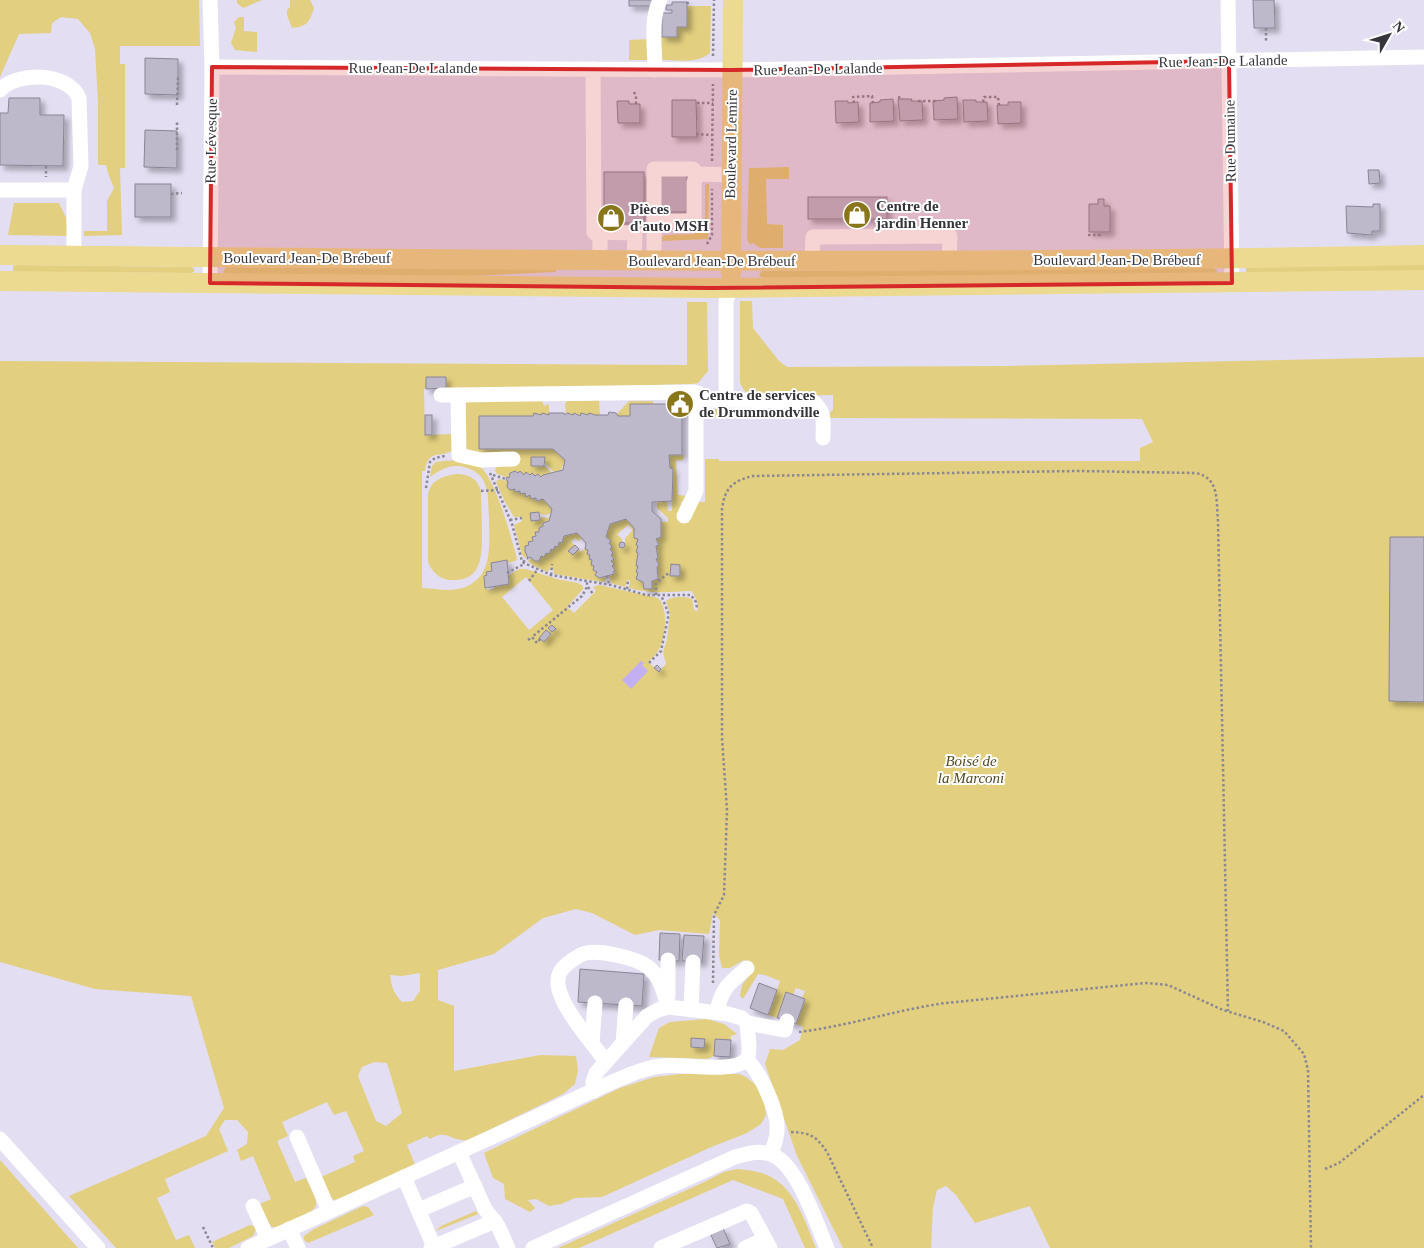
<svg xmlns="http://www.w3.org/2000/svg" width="1424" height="1248" font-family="Georgia,serif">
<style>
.green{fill:#e2cf7f;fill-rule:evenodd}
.water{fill:#c2b0f3}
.building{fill:#bdb9cb;stroke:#898596;filter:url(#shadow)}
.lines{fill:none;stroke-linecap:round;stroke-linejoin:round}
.path{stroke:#8b8895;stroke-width:2.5;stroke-dasharray:2.5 2.5;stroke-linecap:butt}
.minor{stroke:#fff;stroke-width:15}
.major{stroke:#ebda8f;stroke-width:20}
.marked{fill:#d62828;fill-opacity:0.2;stroke:#d62828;stroke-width:4;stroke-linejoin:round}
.labels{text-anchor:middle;stroke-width:4;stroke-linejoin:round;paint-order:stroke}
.street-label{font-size:15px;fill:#36353c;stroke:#fff}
.poi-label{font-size:15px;font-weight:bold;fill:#36353c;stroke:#fff;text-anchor:start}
.park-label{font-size:15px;font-style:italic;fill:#534a22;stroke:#fff}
</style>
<defs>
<filter id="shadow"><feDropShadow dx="4.5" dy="4.5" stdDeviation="2.5" flood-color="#0004"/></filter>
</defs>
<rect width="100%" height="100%" fill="#e3def1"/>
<g class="green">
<path d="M0 0H199L200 46H120V64H125V168H120L122 235 84 236V231H107V201L114 188 108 173 106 165H98V102L95 49 90 33 78 19 61 17 52 23 51 33 19 34 0 77Z"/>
<path d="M237 0H262L243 8 237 3Z"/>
<path d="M290 0H310L314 8C309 23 307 26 292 28L287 15V10L290 7Z"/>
<path d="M687 6H711L710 53C697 64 676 60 660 60V37H677V27H687Z"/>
<path d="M239 17H244V31L257 32V52L235 50 231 43 236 28 234 22Z"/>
<path d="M651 39 650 60H629V40Z"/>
<path d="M789 167V179H766L767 224 783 225V248H760L753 243 750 245 747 239 749 168Z"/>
<path d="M709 183 708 239 662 241V237L665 235 694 234 705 224V185Z"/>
<path d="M14 203H59L66 218 68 236 8 235Z"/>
<path d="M1424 262V271L1249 273 1246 272V268L1249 266Z"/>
<path d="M17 265 192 267 194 269V272L191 273 14 272 13 270V266Z"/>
<path d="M226 267 556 269V272L470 276 226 275 223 272Z"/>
<path d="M1179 268H1214L1217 271 1216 274 768 278 761 277 759 275 762 271Z"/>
<path d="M740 301H752L753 328 779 361 787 367 1007 366 1424 357V1248H1050L1030 1206 975 1223 956 1195 946 1186 937 1190 933 1207 931 1248H843L797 1156 765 1064 770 1049 783 1050 800 1040 803 1027 796 1024 805 1000 802 998 805 991 796 988 793 995 786 993 777 1018 768 1015 780 981 765 975 758 974 743 999 740 996 742 985 752 972V964L744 960 730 968H722L719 955 720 920 713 913 709 934 659 930 635 935 592 913 576 909 543 918 494 954 438 970V1000L454 1006V1071L540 1055 576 1056 578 1070 575 1084 563 1094 468 1140C451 1142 447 1128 430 1139L427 1136 407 1145 415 1165 343 1198 334 1200 328 1195 321 1177 355 1162 353 1156 364 1151 346 1111 334 1115 327 1102 282 1122 288 1136 277 1141 295 1182 306 1178C309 1185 317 1196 316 1204 316 1214 282 1228 272 1227L267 1221 260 1204 271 1199 253 1156 241 1161 237 1150 247 1144 248 1132 237 1120H225L219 1129 228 1151 165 1179 170 1192 157 1198 176 1240 189 1235 195 1248H116L69 1196 206 1136 224 1108 191 996 95 989 0 962V361L687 365V302H707L708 371 698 383 692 384 536 388H446L426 377V389H424L425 435 453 434 452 451C436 458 428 450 425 471H422V588C440 589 459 594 474 582 493 569 489 537 489 517 488 507 489 497 486 487 483 473 467 465 454 466 445 467 437 472 430 477 431 471 431 465 436 462 450 460 467 458 479 466 495 476 512 540 517 559L515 561 507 563V560L491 563 492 571 486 572 487 575 484 576 485 588 488 590 494 589V586L509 584 508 576 519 569H526L557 579 578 583 583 586V589L567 607 574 613 596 591 593 587 599 585 658 598C669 609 666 637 659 649 657 654 652 658 648 662L654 667 657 665 661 669 666 664 663 652 667 639 670 613 666 601C671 596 686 596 692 599L694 610 698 611C698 603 696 597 691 591 669 592 649 594 629 588L630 581 627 580 625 587 611 583 609 576 614 574 615 570 612 566 614 564 611 561 614 559 611 555 610 549 612 547 609 543 611 541 606 537 610 524 626 519 634 528V538L638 539 636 545 638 546 636 552 638 553 636 566H638L636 572 638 573 636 579 643 582 644 589H652V581L658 579 657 567 659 565 656 559 658 558 656 546 659 545 656 539 661 537V522H668V518L657 508V501H667L668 511H672L673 469 670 468 669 455H684L683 460 676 461 678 495 686 496V501L681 502V519L695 502H705V459H719V461H1140V448L1153 442 1142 419 830 418V412L833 410V395L756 396C747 394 742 391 740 381ZM628 525 633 530 625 538V546L620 548 619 543 622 542V539L617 534ZM526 577 553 610 529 630 502 597ZM420 973V991L413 1001 402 1002C394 994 391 986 390 975L402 976ZM374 1062 387 1063 402 1113 386 1126 376 1121 358 1076 362 1067Z"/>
<path d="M542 400 544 406 549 404V415L542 413 541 415 533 416H479V449H553L565 460 561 470 554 472 544 462V457H531V466H544V465L552 473 541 477 538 474 535 476 526 472 524 475 520 471 518 473 515 471 510 473 509 478 497 474 495 471 497 466 471 455 466 449V403L468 401Z"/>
<path d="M599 400 600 415H588L582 413 580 416 574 413 573 415 568 413 566 415 565 404 567 401Z"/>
<path d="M629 401H653V404L630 416H618L617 414Z"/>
<path d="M716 409H805L811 412 813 418H705L706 412Z"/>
<path d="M456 474C469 474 477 478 481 491 481 504 482 517 482 530 482 554 483 582 451 580 440 580 432 572 428 562V494C431 480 443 476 456 474Z"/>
<path d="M499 479 508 481 510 490 515 489 516 492 520 491 521 494 525 493 526 496 530 495 531 499 536 498 537 501 543 499 552 509 551 514 549 513 548 515 539 514V512L530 513 531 521 540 520V517L549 518 551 516 549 521 543 523V526L539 528V532L535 533 536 536 532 537 533 541 529 542V545L525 551 528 555 525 558 522 555 514 525 522 521V517H514L504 500 496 482Z"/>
<path d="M577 533 582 538 579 541 575 538 571 542 575 545 569 551 573 555 579 549 580 552 585 549 588 550 587 554 590 555 589 559 592 560 597 572 596 575 600 578 605 577 606 580 603 582 554 574 553 568 550 567 548 572 534 566 528 561 531 558 535 561H539L541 556 544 557 546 553 549 554 551 549 553 550 555 546H558L559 542 562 543 564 536Z"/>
<path d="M707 1019 724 1024 737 1034 731 1036V1040L715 1039 714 1056 708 1059 649 1057 659 1028 670 1022Z"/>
<path d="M681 1074H739L746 1077 756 1085 764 1099 766 1115 761 1124 747 1133 709 1148 602 1197 575 1198 561 1204 549 1206 536 1199 528 1200 535 1208 530 1212 505 1199 504 1184 493 1178 484 1153 620 1088 654 1077Z"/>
<path d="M0 1160 78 1248H0Z"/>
<path d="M737 1169C747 1170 758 1171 767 1175 796 1188 805 1222 816 1248H805L783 1199 733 1180 579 1248H558L700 1184 724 1172Z"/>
<path d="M363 1206 368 1207 374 1215 308 1243 304 1240V1236L314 1229Z"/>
<path d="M476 1211 478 1214 436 1231 441 1226Z"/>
<path d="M250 1225 254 1226 256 1230 253 1236 229 1248H215L212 1242Z"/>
</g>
<path class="water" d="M641 661 644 663 642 665 648 671 631 689 622 680Z"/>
<g class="building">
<path d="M629 0H655L654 6H629Z"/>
<path d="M1253 0H1274L1275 28H1254Z"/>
<path d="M672 2H687V27H677V37H662V13H672V10H666V5H672Z"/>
<path d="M145 58 178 59V95L145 94Z"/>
<path d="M957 97 958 119 934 120 933 101 944 100V98Z"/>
<path d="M9 98H40V115H64L63 166 0 165V113H8Z"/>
<path d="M893 99 894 121 870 122V103L880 102V100Z"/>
<path d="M898 99H912L911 101H922L923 120 900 121Z"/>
<path d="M672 100H696L697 137H672Z"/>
<path d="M963 100H976V102H987L988 121 964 122Z"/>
<path d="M617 101H629V104H640V123H618Z"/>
<path d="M835 101H848V103L858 102 859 122 836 123Z"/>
<path d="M1008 102H1021V123L998 124 997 105H1008Z"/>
<path d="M145 130 177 131V168L144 167Z"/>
<path d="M1368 170H1379L1380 183 1369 184Z"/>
<rect x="604" y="172" width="40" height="51"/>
<path d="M658 175H687V212H659Z"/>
<rect x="135" y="184" width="36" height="33"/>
<rect x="808" y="197" width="79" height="22"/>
<path d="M1098 199H1104V206H1110V232H1089V204H1098Z"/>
<path d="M1373 204H1380V231H1372V235L1347 233 1346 206 1373 207Z"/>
<path d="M426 377H446V388L426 389Z"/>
<path d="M688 399 686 412 682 413V455H669L670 468 673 469 672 501 652 502V511L661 519V537L656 539 659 545 656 546 658 558 656 559 659 565 657 567 658 579 652 581V589H644L643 582 636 579 638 573 636 572 638 566H636L638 553 636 552 638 546 636 545 638 539 634 538V528L626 519 610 524 606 537 611 541 609 543 612 547 610 549 613 553 611 555 614 559 611 561 614 564 612 566 615 570 613 572 614 574 599 578 595 575 597 572 593 570 594 566 591 565 592 560 589 559 590 555 587 554 588 550 585 549 586 543 577 533 564 536 562 543 559 542 558 547 555 546 553 550 551 549 549 554 546 553 544 557 541 556 539 561H535L530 557 528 558 525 551V546L529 545 528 542 533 541 532 537 536 536 535 532H539V528L543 526V523L549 521 552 509 543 499 536 501V498L531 499 530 495 526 497 525 493 520 494V491L515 492V489L510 490 507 487 508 481 506 480 507 477 509 478 510 473 515 471 518 473 520 471 524 475 526 472 530 475 532 473 535 476 538 474 541 477 543 475 563 470 565 460 553 449H479V416H533L534 413 541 415 542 413 549 415V413H564L565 415 567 413 573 415 574 413 580 416 581 413 588 415 589 413 595 415H608L609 412 616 413 618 416H630V404H673L674 400Z"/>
<rect x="425" y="415" width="7" height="20"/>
<path d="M531 457H545L544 466H531Z"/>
<path d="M539 512 540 520 531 521 530 513Z"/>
<path d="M1390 537H1424V702L1389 701Z"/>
<circle cx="622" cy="545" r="3"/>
<path d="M575 545 579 549 573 555 568 551Z"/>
<path d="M507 560 509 584 485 588 484 576 487 575 486 572 492 571 491 563Z"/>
<path d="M671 564 680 565V576H670Z"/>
<path d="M552 625 556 629 552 632 548 628Z"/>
<path d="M546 630 551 634 544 642 539 638Z"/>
<path d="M657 665 661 669 659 672 654 668Z"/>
<path d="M660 933 680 934 679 961 659 960Z"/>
<path d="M684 935 704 936 702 962 682 961Z"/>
<path d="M580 969 644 974 642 1006 578 1002Z"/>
<path d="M759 983 777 990 768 1015 750 1008Z"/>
<path d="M786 992 805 999 796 1024 777 1018Z"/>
<path d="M691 1038 705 1039 704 1048 691 1047Z"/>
<path d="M715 1039 731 1040 730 1057 714 1056Z"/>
<path d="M723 1228 730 1244 717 1248 710 1233Z"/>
</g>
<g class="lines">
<g class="path">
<path d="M687 4 690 0"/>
<path d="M1266 28V42"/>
<path d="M713 56 714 0"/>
<path d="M634 92 636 96V104"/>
<path d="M898 97 903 99"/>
<path d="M918 101H938"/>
<path d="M983 102 984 97H998L999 105"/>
<path d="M697 103H713"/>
<path d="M854 103 853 97 872 96 873 103"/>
<path d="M177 105 178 76"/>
<path d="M696 134 712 135"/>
<path d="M177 150V122"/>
<path d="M712 161 713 84"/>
<path d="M46 166V177"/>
<path d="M171 194 182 193"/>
<path d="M1088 235H1100V232"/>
<path d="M707 244 712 235V189"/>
<path d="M490 473 512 524 522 561 524 563 551 575 611 585 646 595H691L696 602 697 608"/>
<path d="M493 475 506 479"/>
<path d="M426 488 430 462 435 458 445 456"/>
<path d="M481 491 498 490"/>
<path d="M510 520 522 518"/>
<path d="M523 562 528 558"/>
<path d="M507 573 524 564"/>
<path d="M551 575 552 564"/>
<path d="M607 576 609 584"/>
<path d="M529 581 537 570"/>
<path d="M588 587 593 594"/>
<path d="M627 589 628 580"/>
<path d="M656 595V583L670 572"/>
<path d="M540 639 537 643 532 637 582 596 587 587V581"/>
<path d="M528 640 532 637"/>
<path d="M649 663 661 651 668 618V612L661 595"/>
<path d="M713 983 714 915 724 895 726 839 727 810 722 738V509C725 488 732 481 753 476L1078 471 1195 473C1220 477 1216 501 1218 521L1228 1011"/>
<path d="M799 1032C848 1026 896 1010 945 1003L1146 983 1168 985 1223 1010 1263 1022 1284 1031 1304 1054 1308 1070 1311 1248"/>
<path d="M791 1132C811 1133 816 1136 827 1152L873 1248"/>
<path d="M1325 1169 1339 1163 1424 1095"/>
<path d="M203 1227 213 1248"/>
</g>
<g class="minor">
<path d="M1228 0 1232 283"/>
<path d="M212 67 732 70 1424 57"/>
<path d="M593 69 594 232"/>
<path d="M655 70C655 48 650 20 660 0"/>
<path d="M0 90C18 71 68 72 79 98L81 166 74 190"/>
<path d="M0 190H74V256"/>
<path d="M654 221H694V182L698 174"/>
<path d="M600 260V238L594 232 635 233 634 260"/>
<path d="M654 260V169H693L698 174 731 175"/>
<path d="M812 261 813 237 950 236 949 261"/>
<path d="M210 283 212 67 210 0"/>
<path d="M441 395H458"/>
<path d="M726 399V301L731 288"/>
<path d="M513 459 481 460 459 455 458 395 694 392 698 393 707 400"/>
<path d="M684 516 696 491V416L701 404 710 400 812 401C826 412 823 422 823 438"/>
<path d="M668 960V996"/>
<path d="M691 1010 693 962"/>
<path d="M717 1012C721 989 729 983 747 968"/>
<path d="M747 1023 785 1030 787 1021"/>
<path d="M592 1043 595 1003"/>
<path d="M623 1043 626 1005"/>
<path d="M747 1060C760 1072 779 1112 777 1131 777 1139 773 1147 771 1154"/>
<path d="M606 1062C592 1042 561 1008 558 985 557 976 560 970 566 965 572 960 578 955 586 953 600 950 637 958 648 967 661 977 664 993 668 1007"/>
<path d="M297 1137 329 1211"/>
<path d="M0 1139 98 1248"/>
<path d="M459 1152 485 1209 498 1226 508 1248"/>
<path d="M404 1177 434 1247"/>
<path d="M253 1206 268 1239"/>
<path d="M419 1210 475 1186"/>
<path d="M289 1229 298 1248"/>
<path d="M248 1248C337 1208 426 1167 514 1127 552 1110 590 1091 629 1075 639 1071 650 1067 661 1066 682 1063 733 1074 746 1060 752 1054 747 1031 747 1023L742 1018 728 1014 668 1007 658 1010 647 1016 596 1073 593 1082 594 1091"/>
<path d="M431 1248 495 1221"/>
<path d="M533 1248 735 1157C747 1154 758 1150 770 1154 797 1162 816 1223 827 1248"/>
<path d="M661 1248 747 1211 751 1213 770 1248"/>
<path d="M745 1248 765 1239"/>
</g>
<g class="major">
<path d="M0 255C475 260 949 265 1424 255"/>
<path d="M731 273 733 0"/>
<path d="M0 281 711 288 1424 280"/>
</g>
</g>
<path class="marked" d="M1229 61 1232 283 711 288 210 283 212 67 732 70Z"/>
<defs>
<g id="shop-disc" transform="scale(1.4375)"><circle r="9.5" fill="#8a761a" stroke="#fff"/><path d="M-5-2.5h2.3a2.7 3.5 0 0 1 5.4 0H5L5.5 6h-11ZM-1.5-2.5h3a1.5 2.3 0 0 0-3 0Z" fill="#fff"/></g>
<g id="civic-disc" transform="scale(1.4375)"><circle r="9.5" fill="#8a761a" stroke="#fff"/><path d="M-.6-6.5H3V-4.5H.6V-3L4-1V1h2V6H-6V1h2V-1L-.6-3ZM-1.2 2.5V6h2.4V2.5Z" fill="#fff"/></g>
</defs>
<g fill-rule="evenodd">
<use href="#shop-disc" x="857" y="215"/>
<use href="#shop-disc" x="611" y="218"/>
<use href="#civic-disc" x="680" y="404"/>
</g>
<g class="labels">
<g class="street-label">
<text transform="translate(1223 61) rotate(-1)" y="5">Rue Jean-De Lalande</text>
<text x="413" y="73">Rue Jean-De Lalande</text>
<text transform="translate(818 69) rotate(-1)" y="5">Rue Jean-De Lalande</text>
<text transform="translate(211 141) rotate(-89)" y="5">Rue Lévesque</text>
<text transform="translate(1230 141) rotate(-91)" y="5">Rue Dumaine</text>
<text transform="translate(731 144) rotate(-89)" y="5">Boulevard Lemire</text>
<text x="307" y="263">Boulevard Jean-De Brébeuf</text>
<text x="1117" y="265">Boulevard Jean-De Brébeuf</text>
<text x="712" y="266">Boulevard Jean-De Brébeuf</text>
</g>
<g class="poi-label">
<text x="876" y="211">Centre de<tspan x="876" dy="17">jardin Henner</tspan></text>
<text x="630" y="214">Pièces<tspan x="630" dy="17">d'auto MSH</tspan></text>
<text x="699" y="400">Centre de services<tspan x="699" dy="17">de Drummondville</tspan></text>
</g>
<g class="park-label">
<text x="971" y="766">Boisé de<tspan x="971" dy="17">la Marconi</tspan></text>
</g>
</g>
<g transform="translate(1389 35) rotate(51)" stroke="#ffffff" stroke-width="4" paint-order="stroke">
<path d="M0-4L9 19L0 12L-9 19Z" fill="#36353c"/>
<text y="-8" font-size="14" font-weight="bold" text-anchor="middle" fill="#36353c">N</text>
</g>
</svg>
